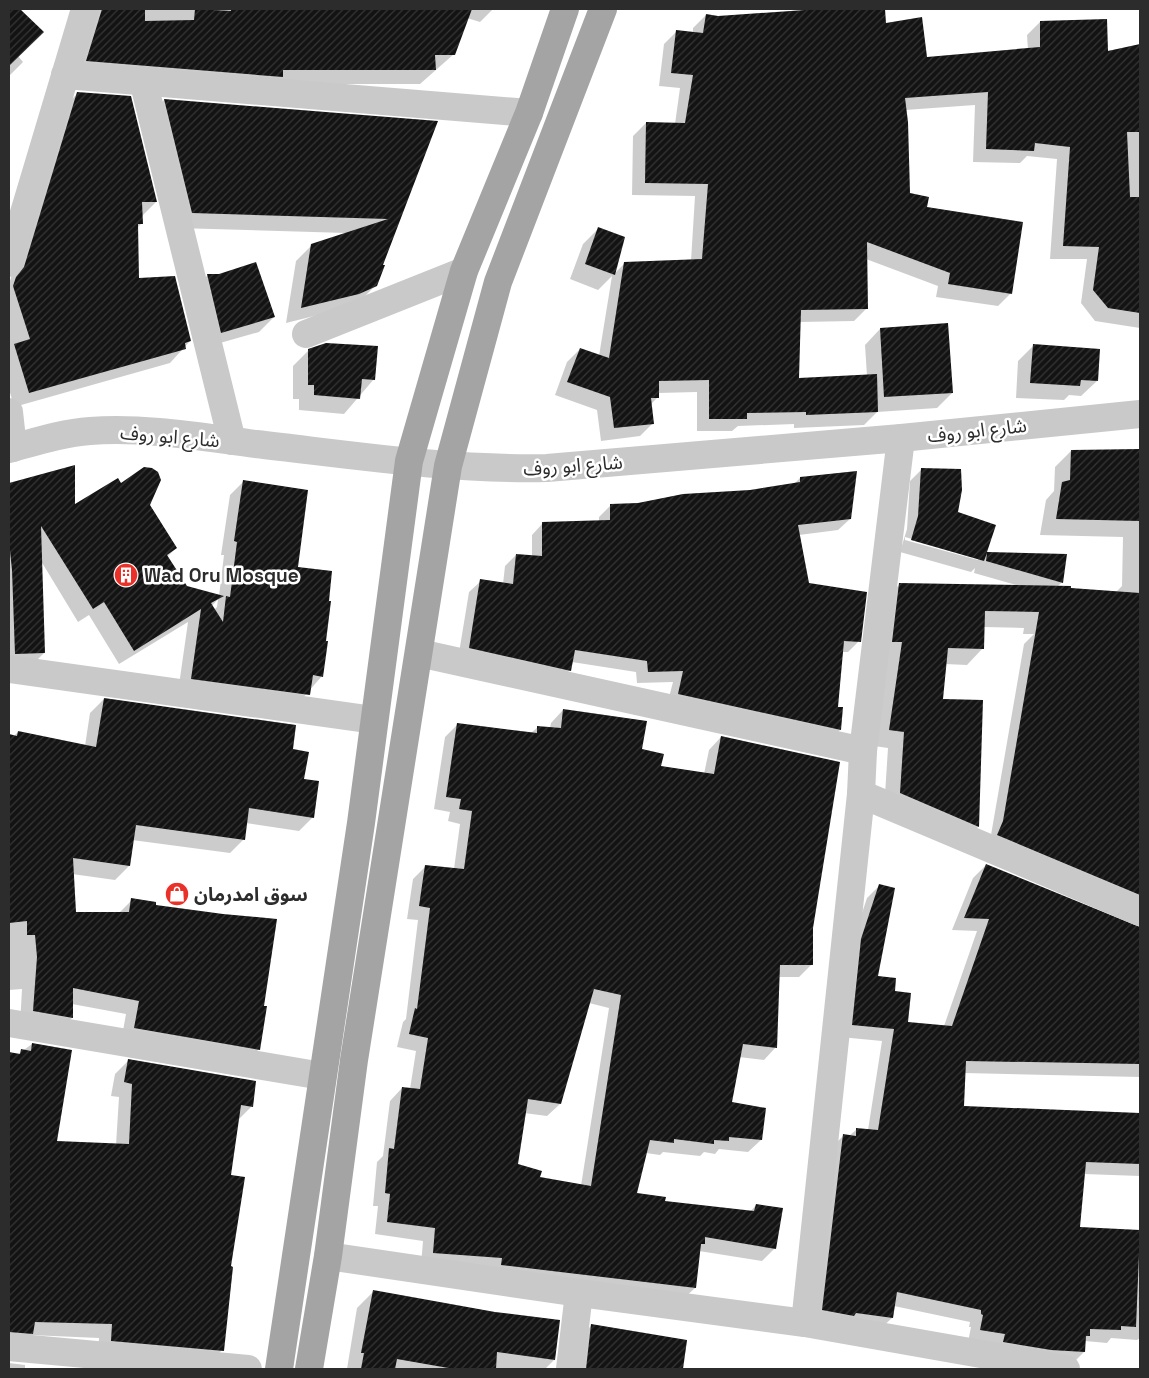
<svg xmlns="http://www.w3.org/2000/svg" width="1149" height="1378" font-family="'Space Grotesk','Noto Sans Arabic',sans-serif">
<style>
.shadow{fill:#0003;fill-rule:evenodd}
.building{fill:url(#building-hatch);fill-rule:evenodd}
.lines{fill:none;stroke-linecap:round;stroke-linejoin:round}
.minor{stroke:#c9c9c9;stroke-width:28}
.major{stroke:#a4a4a4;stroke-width:28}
.labels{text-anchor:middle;stroke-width:5;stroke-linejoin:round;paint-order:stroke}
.street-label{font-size:19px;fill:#2c2c2c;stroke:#fff}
.poi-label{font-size:19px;font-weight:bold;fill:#2c2c2c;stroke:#fff;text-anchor:start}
</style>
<defs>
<pattern id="building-hatch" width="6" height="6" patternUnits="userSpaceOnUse" patternTransform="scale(1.25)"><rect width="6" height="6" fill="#131313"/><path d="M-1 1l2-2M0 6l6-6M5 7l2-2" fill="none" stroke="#363636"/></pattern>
</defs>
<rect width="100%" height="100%" fill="#fff"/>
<g class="shadow">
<path d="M9 9H18L42 32 18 56 23 62 9 76Z"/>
<path d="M88 9H493L480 22 467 18 454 54 420 84H274L72 75Z"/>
<path d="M839 9H884L885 24 926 58 1028 50 1027 35 1040 22 1107 51 1140 45V328L1095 321 1081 303 1087 259H1050L1057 159 1027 156 1020 163 973 162 975 105 905 110 909 194 1011 293 998 306 936 297 938 286 866 259 867 308 854 321 799 322 798 379 867 376 865 345 880 329 952 393 937 408 877 412 864 425 794 428V424L738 426 732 431H697V392L658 393V397L651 404 653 423 640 436 601 441 597 410 555 395 567 362 580 349 599 356 612 276 598 290 570 279 583 244 598 229 614 274 625 263 691 261 695 196 632 195 633 136 646 123 675 124 680 88 659 86 664 44 677 31 693 33V28L706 15 718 17Z"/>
<path d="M78 93 156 202 142 216V223L137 228V279L190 341 170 363 14 407 9 389V284L63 108Z"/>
<path d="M164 100 437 122 381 266 376 285 360 301 342 309 286 323 296 261 312 245 346 233 176 228 149 116Z"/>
<path d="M208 275 274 317 259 332 206 347 192 291Z"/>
<path d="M1033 346 1097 381 1081 396 1069 395 1064 400 1016 398 1018 361Z"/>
<path d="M309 350 374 379 344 414 299 410V399H293V366Z"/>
<path d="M1071 451H1140V637L1054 636 1140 657V916L991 835 1024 644 1034 634H1023L1024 628 984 627 983 648 967 665 945 664 942 700 978 827 962 843 884 810 888 748 874 746 883 601 900 584 1020 586 974 573 975 568 971 572 900 552 907 529 910 481 922 469 985 554 1065 555 1062 582 1057 587 1115 593 1122 586 1123 537 1040 535 1046 500 1054 491 1055 467ZM905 537 978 558V560L905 540Z"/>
<path d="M73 466 74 506 120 485 149 505 176 548 167 557 186 587 219 596 224 555H221L230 495 243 482 297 568 322 676 294 708 178 692 188 622 119 664 89 615 78 622 41 561 44 653 30 667H9V485ZM218 599 217 607 214 610 212 606Z"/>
<path d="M800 478 850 519 838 530 799 535 808 584 859 641 848 652H842L836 708 840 730 829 741 667 705 673 682 637 683 636 672 572 662 570 670 559 681 458 659 469 592 481 581 503 584 505 566 516 555 532 556V535L543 523 599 522V517L610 506 751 492 794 484Z"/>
<path d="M104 699 292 751 313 817 299 831 246 823 244 839 230 853 132 840 129 866 115 880 72 874 74 914H118L132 900 155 906 262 1007 259 1049 245 1063 121 1042 126 1014 72 1004V1018L58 1031 20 1025 22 989 9 990V735L14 736 18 732 85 746 90 713Z"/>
<path d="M563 710 640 750 660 767 704 774 709 750 721 737 811 928 812 964 799 977H779L776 1047 764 1060 739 1057 730 1103 761 1140 748 1152 719 1149 715 1154 704 1152 700 1156 663 1152 660 1155 646 1153 635 1194 664 1202 750 1212 756 1205 775 1248 762 1261 699 1251 695 1288 682 1300 421 1265 423 1241 375 1234 378 1206H373L377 1162 383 1156 390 1101 402 1088 410 1089 416 1051 397 1047 403 1022 406 1019 418 920 407 919 413 879 426 866 454 869 460 824 448 821 450 812 434 809 445 737 458 724 531 733 538 727 550 728 551 723ZM589 1003 609 1008 581 1186 538 1178 517 1165 524 1113 547 1116 560 1104Z"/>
<path d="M986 865 1140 929V1077L964 1073 963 1107 1140 1114V1176L1084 1174 1079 1228 1140 1231V1338L1137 1340 1111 1338 1107 1343 1085 1341 1084 1352 1072 1364 968 1342 971 1327H969L970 1322 894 1306 892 1318 879 1330 810 1323 831 1148 844 1135 849 1136 857 1129 868 1130 882 1041 840 1037 849 952 867 898 880 885 877 977 893 992 907 1023 944 1026 977 931 952 930 973 878Z"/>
<path d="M32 1044 56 1142 116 1145 119 1097 111 1096 115 1074 129 1060 252 1106 238 1120 230 1176V1268L222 1350 209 1364 98 1354 99 1338 30 1335 9 1347V1054L17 1055Z"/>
<path d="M373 1292 494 1313 559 1321 554 1360 545 1369H347L357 1308Z"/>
<path d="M591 1326 687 1341 683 1365 679 1369H572L575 1342Z"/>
<path d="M9 1363 25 1365V1369H9Z"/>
</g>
<g class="building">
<path d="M9 9H20L44 32 9 66Z"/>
<path d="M102 9H145V21L194 20 195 9 231 11V9H472L455 55H435L436 70H283V77L86 61Z"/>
<path d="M819 9H885L886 23 922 17 927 57 1040 47V21L1107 19 1108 51 1140 44V132H1127L1130 197H1140V313L1108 308 1093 290 1099 247 1063 246 1070 147 1035 143 1034 151 986 149 988 92 905 98 908 122 910 193 929 197 927 207 1023 222 1012 294 948 284 950 273 867 242 868 309 801 310 799 378 877 374 878 412 806 415V412L747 413V419H709V380L659 381V398H651L654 424 614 428 610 397 567 382 580 348 609 358 624 262 702 259 708 184 645 183 646 122 685 123 693 75 671 73 676 30 703 33 706 14 718 16Z"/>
<path d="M77 92 131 96 157 202H142L143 224H138L139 278 175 276 191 341 185 343 186 349 29 393 14 344 30 339 13 286 16 277 24 267Z"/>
<path d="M164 99 438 121 383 265H385L377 286 359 294 301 308 311 244 388 219 192 213Z"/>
<path d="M598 227 625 237 615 275 585 264Z"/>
<path d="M256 262 275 317 221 333 207 274H219Z"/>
<path d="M948 323 953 393 884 397 880 328Z"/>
<path d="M326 343 378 346 375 380 362 379 360 399 314 395V385H308V349Z"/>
<path d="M1033 344 1100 349 1098 381 1081 380 1080 386 1030 383Z"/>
<path d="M1140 449V521L1056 519 1062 482 1070 480 1071 450Z"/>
<path d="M75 465V504L118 478 121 483 144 467 152 468 158 472 161 480 150 505 177 548 167 555 187 586 224 596 211 603 223 622 226 596 230 597 237 542 234 541 243 480 308 490 298 567 332 571 329 601H331L326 641H328L323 677 313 675 310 695 191 679 201 609 134 651 104 602 93 609 41 526 45 653 15 654 12 570 9 541V483Z"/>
<path d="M921 468 961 469 962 490 958 512 996 525 987 552 1067 554 1063 583 986 561 987 553 984 561 911 540 918 516Z"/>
<path d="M857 471 851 519 798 525 809 583 867 592 861 642 844 641 838 707H843L841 730 678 694 683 671 648 672 647 661 575 650 571 671 469 648 480 579 513 584 516 554 542 556V522L610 520V504L638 503 683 494 750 490 800 482V477Z"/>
<path d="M899 583 1071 586V588L1140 593V895L997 835 1003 821 1039 612 985 611 984 649 948 648 943 699 983 700 979 827 900 793 904 732 889 730 902 642H892Z"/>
<path d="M104 698 296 725 293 749 309 752 304 779 319 781 314 818 249 808 245 840 136 825 130 866 73 858 76 912H129L131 898 156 902V905L223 914 277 919 264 1006H267L260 1050 134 1028 139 1001 73 988V1018L33 1011 37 957 35 935H27V921L9 923V734L17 736 18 731 96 747Z"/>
<path d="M563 709 647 721 642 749 664 754 661 766 714 774 721 736 840 762 813 928V965H780L777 1048 743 1044 732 1102 766 1108 762 1140 729 1137V1141L714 1140V1144L674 1139V1143L650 1140 637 1193 666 1197 665 1201 754 1211 756 1204 783 1208 776 1249 705 1237V1244H701L696 1288 501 1265 502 1258 433 1253 435 1228 387 1222 390 1194 385 1193 389 1148 394 1149 402 1087 420 1089 428 1038 409 1034 415 1008 417 1009 430 908 419 906 425 865 464 869 472 811 459 809 461 799 446 797 457 723 537 733V726L561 728ZM594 989 621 995 591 1186 540 1177 542 1171 518 1164 528 1099 561 1104Z"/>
<path d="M986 864 1140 927V1064L966 1061 964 1106 1140 1113V1164L1086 1162 1080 1227 1140 1230 1136 1327 1121 1326V1330L1090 1329V1336H1086L1085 1352 1051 1350 1003 1342 1005 1334 980 1330 983 1315 981 1314V1310L897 1292 893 1318 856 1313 854 1316 822 1310 843 1134 856 1136V1128L878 1130 894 1029 852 1025 861 939 879 884 895 888 878 976 896 978 895 991 911 993 908 1022 952 1026 989 919 964 918Z"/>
<path d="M32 1043 72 1050 57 1141 129 1144 132 1084 124 1082 128 1059 256 1081 253 1107 241 1105 231 1175 245 1177 231 1266 233 1267 224 1351 111 1341 112 1324 35 1322 33 1334 9 1332V1052L20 1054 21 1049 31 1051Z"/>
<path d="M373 1290 495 1312 560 1320 555 1360 497 1352 496 1369H454L397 1359 395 1369H361L364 1353H361Z"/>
<path d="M591 1324 687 1340 683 1369H586Z"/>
</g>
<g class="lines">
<g class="minor">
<path d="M65 75 529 113"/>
<path d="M143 80 232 441"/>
<path d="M9 263 85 9"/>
<path d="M306 334 464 271"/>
<path d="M9 412 13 448"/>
<path d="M9 449C35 442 62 433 90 431 146 427 201 437 256 444 353 455 450 470 547 468L901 438 1140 414"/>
<path d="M419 653 863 751"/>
<path d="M9 669 374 720"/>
<path d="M861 794 1140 912"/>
<path d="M9 1023 322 1076"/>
<path d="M328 1256 579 1293 805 1323 1066 1369"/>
<path d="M805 1323 861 794 863 751 901 438"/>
<path d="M9 1347 248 1369"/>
<path d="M570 1369 579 1293"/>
</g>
<g class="major">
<path d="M279 1369 361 823 409 461 464 271 529 113 565 9"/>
<path d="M309 1369 328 1256 354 1060 448 466 498 282 603 9"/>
</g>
</g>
<defs>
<g id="building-disc" transform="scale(1.25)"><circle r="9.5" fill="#e93029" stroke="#fff"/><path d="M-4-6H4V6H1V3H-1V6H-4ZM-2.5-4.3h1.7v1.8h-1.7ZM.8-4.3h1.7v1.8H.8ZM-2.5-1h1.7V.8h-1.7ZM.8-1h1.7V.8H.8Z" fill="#fff"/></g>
<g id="shop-disc" transform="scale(1.25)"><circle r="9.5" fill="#e93029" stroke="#fff"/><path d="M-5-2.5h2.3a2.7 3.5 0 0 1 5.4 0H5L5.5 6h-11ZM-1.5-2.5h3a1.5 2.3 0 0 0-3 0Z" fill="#fff"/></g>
</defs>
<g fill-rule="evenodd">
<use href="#building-disc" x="126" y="575"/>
<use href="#shop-disc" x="177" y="894"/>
</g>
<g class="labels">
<g class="street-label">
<text transform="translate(977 430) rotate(-6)" y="7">شارع ابو روف</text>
<text transform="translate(170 436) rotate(5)" y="7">شارع ابو روف</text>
<text transform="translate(573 465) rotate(-4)" y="7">شارع ابو روف</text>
</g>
<g class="poi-label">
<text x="144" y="582">Wad Oru Mosque</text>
<text x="194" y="901">سوق امدرمان</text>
</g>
</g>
<rect width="1149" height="1378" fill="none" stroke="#2c2c2c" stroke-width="20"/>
</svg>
